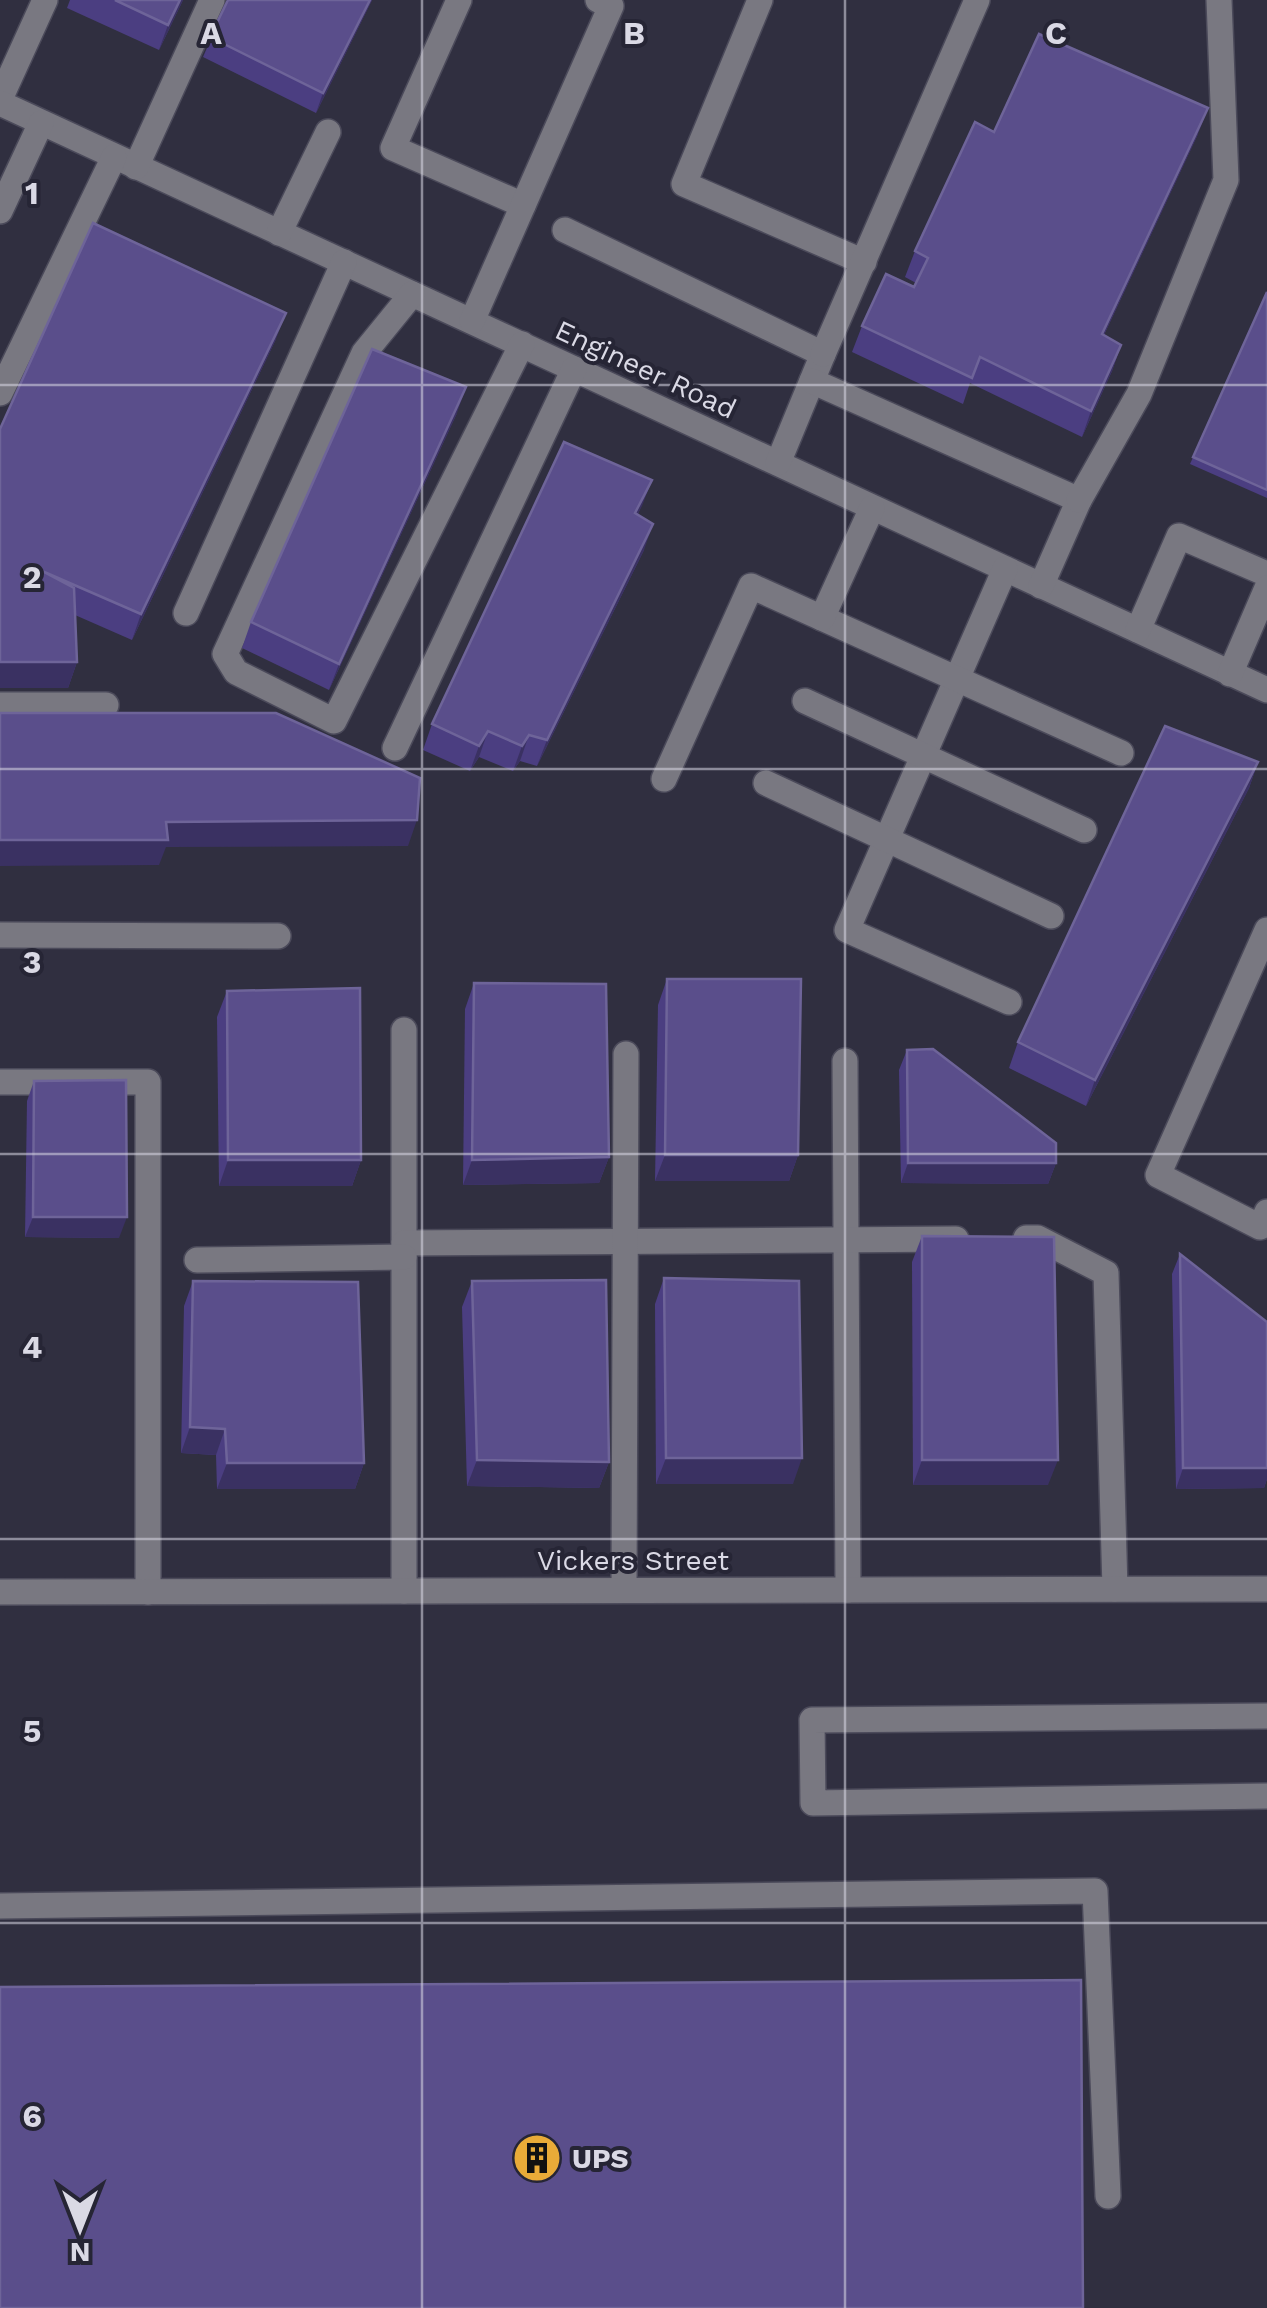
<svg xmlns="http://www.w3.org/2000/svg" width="1267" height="2308" font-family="'Work Sans',sans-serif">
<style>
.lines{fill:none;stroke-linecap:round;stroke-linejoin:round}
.minor-casing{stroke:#4b4a5a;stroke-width:28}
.minor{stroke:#797881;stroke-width:25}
.wall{fill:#4b3e81}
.shaded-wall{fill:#3a3162}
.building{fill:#5a4e8b;stroke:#6e6499;stroke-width:2.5}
.grid{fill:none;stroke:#dad9e5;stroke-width:2.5;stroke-opacity:0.55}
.labels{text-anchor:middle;stroke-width:8;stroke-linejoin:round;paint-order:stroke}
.street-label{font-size:28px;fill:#dad9e5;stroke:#262535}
.poi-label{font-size:28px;font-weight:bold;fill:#dad9e5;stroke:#262535;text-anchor:start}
.grid-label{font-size:32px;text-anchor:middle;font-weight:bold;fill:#dad9e5;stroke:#262535;stroke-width:8;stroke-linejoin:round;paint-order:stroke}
</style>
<rect width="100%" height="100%" fill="#302f40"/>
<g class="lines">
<g class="minor-casing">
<g id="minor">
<path d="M459 0 393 148 523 205"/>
<path d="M760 0 684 184 864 262"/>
<path d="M0 99 45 0"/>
<path d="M0 103 1267 690"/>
<path d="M136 167 212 0"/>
<path d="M0 211 41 123"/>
<path d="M565 230 823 354 778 463"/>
<path d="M279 233 328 132"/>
<path d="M412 294 364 353 225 654 236 672 334 721 522 344"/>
<path d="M472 321 611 6 598 0"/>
<path d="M823 354 977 0"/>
<path d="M812 381 1079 500 1041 586"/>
<path d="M0 393 114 157"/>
<path d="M1079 500 1139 394 1226 180 1219 0"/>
<path d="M1005 569 847 930 1009 1002"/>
<path d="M186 613 344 262"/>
<path d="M822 618 1121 753"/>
<path d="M1138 630 1179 536 1267 574"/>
<path d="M1230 674 1267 588"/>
<path d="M805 701 1084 830"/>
<path d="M0 705H106"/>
<path d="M395 748 574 369"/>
<path d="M664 779 751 586 822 618 872 508"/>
<path d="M766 783 1051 916"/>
<path d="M1267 930 1158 1175 1260 1227 1267 1212"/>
<path d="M0 935 278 936"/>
<path d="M404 1030V1591"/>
<path d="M845 1061 848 1590"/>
<path d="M0 1082H148V1592"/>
<path d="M1026 1238H1038L1106 1273 1115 1589"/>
<path d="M404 1243 956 1239"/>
<path d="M197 1260 404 1257"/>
<path d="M624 1590 626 1054"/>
<path d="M0 1592 1267 1589"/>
<path d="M1267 1716 812 1720 813 1803 1267 1796"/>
<path d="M0 1906 1095 1891 1108 2196"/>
</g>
</g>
<use href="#minor" class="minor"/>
</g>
<g class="wall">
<path d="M70 0H183L159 50 67 8Z"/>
<path d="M228 0H372L316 113 203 57Z"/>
<path d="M994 132 1198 134 1104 335 1121 345 1112 371 1082 437 970 383 963 404 852 352 862 326 914 287 916 283 905 277 915 251Z"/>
<path d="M1267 292V498L1190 464Z"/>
<path d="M276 339 132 640 75 615 77 662 68 688H0V429Z"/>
<path d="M457 413 329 690 242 648 251 622Z"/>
<path d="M652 480 638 514 644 550 537 766 520 761 513 771 479 757 470 771 423 750 432 724Z"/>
<path d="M1258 762 1249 788 1086 1106 1009 1068 1018 1042Z"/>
<path d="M667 979 798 1155 789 1181H655L658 1005Z"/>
<path d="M474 983 609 1157 599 1183 463 1185 465 1009Z"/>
<path d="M227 991 361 1160 352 1186H219L217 1017Z"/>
<path d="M907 1050 1056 1163 1048 1184 901 1183 899 1070Z"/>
<path d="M34 1081 119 1238 25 1237 27 1101Z"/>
<path d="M922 1236 1048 1485H913L912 1262Z"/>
<path d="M1180 1254 1267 1468V1479L1264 1488 1176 1489 1172 1274Z"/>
<path d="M664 1278 793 1484H656L655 1304Z"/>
<path d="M193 1281 364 1463 355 1489H217L216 1455 181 1453 184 1306Z"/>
<path d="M472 1281 609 1462 599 1488 467 1486 462 1307Z"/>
</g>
<g class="shaded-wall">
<path d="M180 0H183L159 50 168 25Z"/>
<path d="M370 0H372L316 113 323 93Z"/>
<path d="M1208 108 1198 134 1092 360 1102 334Z"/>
<path d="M286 313 276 339 132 640 141 614Z"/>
<path d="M1121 345 1112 371 1082 437 1091 411Z"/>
<path d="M466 387 457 413 329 690 339 664Z"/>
<path d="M652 480 642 506 625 538 635 513Z"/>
<path d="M653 524 644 550 537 766 547 740Z"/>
<path d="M0 662H77L68 688H0Z"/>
<path d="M488 731 479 757 470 771 479 746Z"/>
<path d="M529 735 520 761 513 771 522 746Z"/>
<path d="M1258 762 1249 788 1086 1106 1095 1080Z"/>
<path d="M417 820 408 846 166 847 159 865 0 866V840L166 822Z"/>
<path d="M665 1155H798L789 1181H655Z"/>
<path d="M609 1157 599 1183 463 1185 472 1160Z"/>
<path d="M228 1160H361L352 1186H219Z"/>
<path d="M908 1163H1056L1048 1184 901 1183Z"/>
<path d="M33 1217H127L119 1238 25 1237Z"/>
<path d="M190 1427 225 1429 216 1455 181 1453Z"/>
<path d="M666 1458H802L793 1484H656Z"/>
<path d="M477 1460 609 1462 599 1488 467 1486Z"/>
<path d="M922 1460H1058L1048 1485H913Z"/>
<path d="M227 1463H364L355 1489H217Z"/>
<path d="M1183 1468H1267V1479L1264 1488 1176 1489Z"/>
</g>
<g class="building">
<path d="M115 0H180L168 25Z"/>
<path d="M228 0H370L323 93 210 37Z"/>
<path d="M1039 34 1208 108 1102 334 1121 345 1091 411 980 357 972 378 862 326 886 274 914 287 928 258 915 251 975 122 994 132Z"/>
<path d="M93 223 286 313 141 614 42 571 74 588 77 662H0V429Z"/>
<path d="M1267 292V490L1193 457Z"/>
<path d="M372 349 466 387 339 664 251 622Z"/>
<path d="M564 442 652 480 635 513 653 524 547 740 529 735 522 746 488 731 479 746 432 724Z"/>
<path d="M0 713H276L420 778 417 820 166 822 168 840H0Z"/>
<path d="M1165 726 1258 762 1095 1080 1018 1042Z"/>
<path d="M667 979H801L798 1155H665Z"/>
<path d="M474 983 606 984 609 1157 472 1160Z"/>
<path d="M360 988 361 1160H228L227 991Z"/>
<path d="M933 1049 1056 1143V1163H908L907 1050Z"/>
<path d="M126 1080 127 1217H33L34 1081Z"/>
<path d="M922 1236 1054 1237 1058 1460H922Z"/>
<path d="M1180 1254 1267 1322V1468H1183Z"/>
<path d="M664 1278 799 1281 802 1458H666Z"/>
<path d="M606 1280 609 1462 477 1460 472 1281Z"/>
<path d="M193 1281 358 1282 364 1463H227L225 1429 190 1427Z"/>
<path d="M1081 1980 1083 2308H0V1987Z"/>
</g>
<path class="grid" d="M422 0V2308M845 0V2308M0 385H1267M0 769H1267M0 1154H1267M0 1539H1267M0 1923H1267"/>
<defs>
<g id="building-disc" transform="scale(2.5)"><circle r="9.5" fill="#e9ab38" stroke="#262535"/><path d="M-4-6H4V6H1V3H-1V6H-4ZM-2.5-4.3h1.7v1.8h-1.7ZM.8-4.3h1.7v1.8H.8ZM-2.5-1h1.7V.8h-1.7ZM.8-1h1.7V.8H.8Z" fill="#111"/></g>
</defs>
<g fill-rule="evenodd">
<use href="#building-disc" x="537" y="2158"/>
</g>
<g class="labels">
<g class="street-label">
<text transform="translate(646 369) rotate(25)" y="10">Engineer Road</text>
<text x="633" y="1570">Vickers Street</text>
</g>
<g class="poi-label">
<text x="572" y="2168">UPS</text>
</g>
</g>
<g class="grid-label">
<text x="211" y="44">A</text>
<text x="634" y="44">B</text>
<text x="1056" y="44">C</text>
<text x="32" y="204">1</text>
<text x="32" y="588">2</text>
<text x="32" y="973">3</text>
<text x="32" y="1358">4</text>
<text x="32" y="1742">5</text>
<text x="32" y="2127">6</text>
</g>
<g transform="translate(80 2228) rotate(180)" stroke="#262535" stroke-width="8" paint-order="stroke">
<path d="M0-8L18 38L0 25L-18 38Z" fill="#dad9e5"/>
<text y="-15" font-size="28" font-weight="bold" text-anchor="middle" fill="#dad9e5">N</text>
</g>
</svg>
